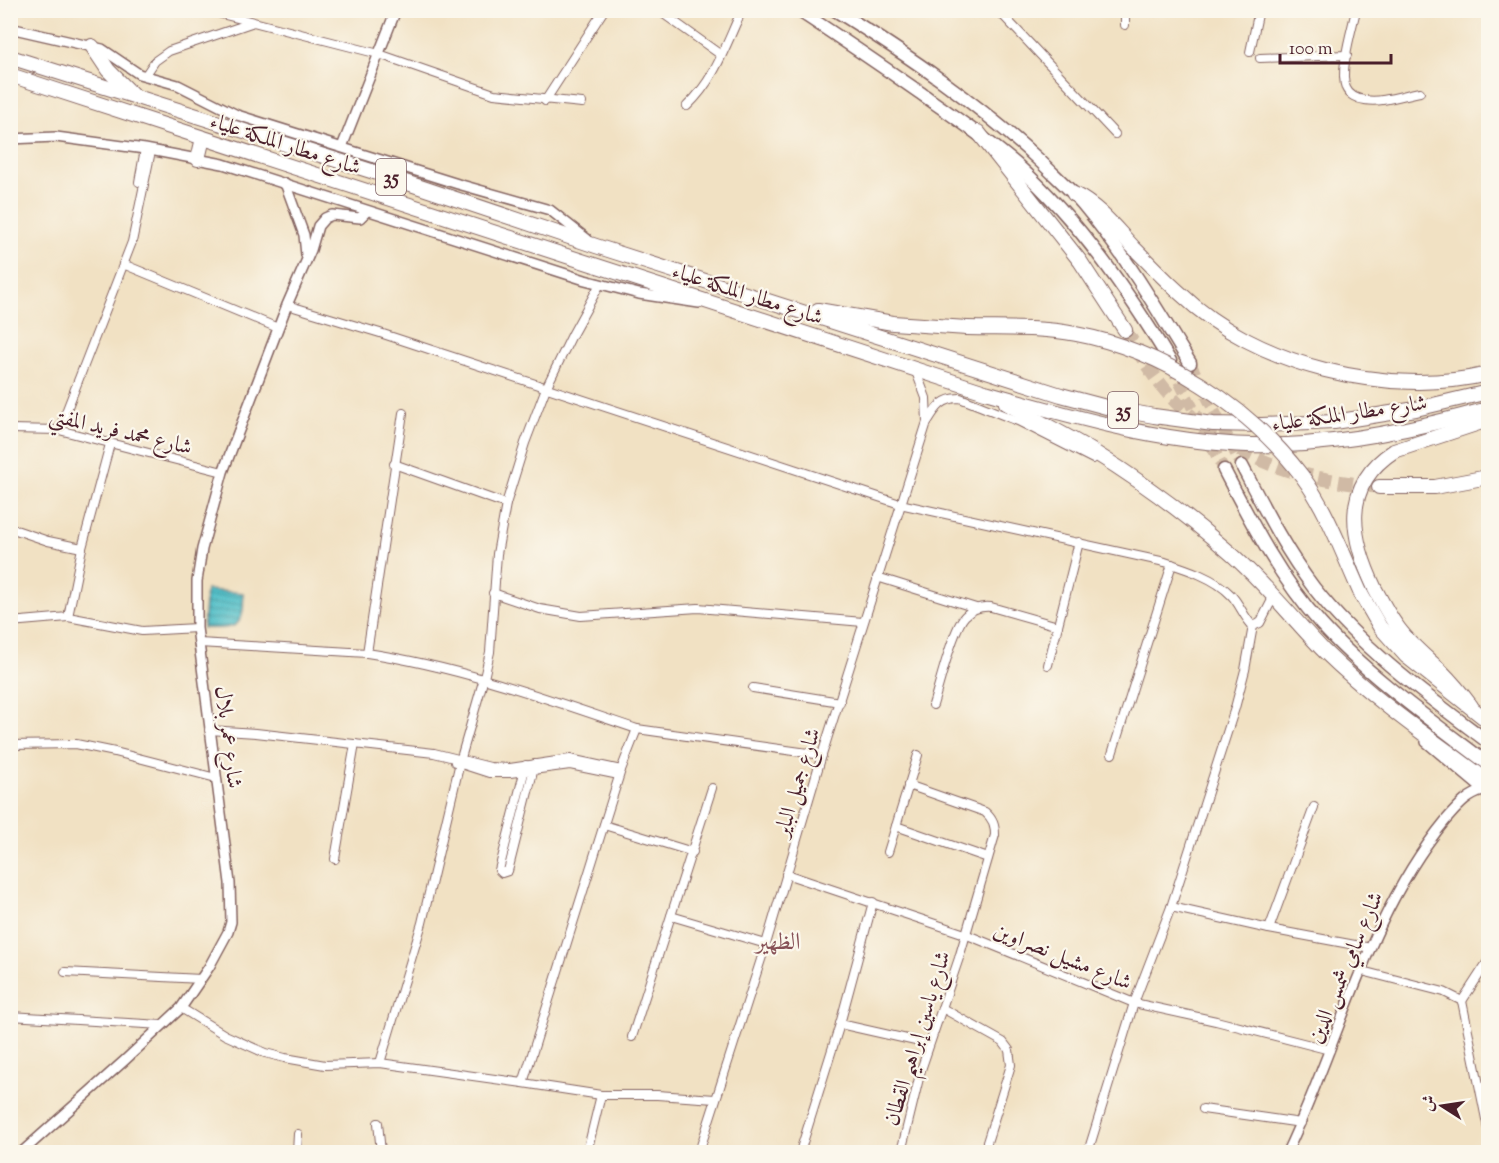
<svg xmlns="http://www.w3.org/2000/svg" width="1499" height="1163" font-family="'Sorts Mill Goudy',Amiri,serif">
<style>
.water{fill:url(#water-rules);stroke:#4e6f7a;stroke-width:1.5}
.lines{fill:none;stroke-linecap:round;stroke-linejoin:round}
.primary-tunnel{stroke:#d0baa5;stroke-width:12;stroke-dasharray:12 6;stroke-linecap:butt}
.motorway-tunnel{stroke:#d0baa5;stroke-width:14;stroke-dasharray:14 7;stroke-linecap:butt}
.minor-casing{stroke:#846360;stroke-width:10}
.tertiary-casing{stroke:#846360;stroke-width:12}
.primary-casing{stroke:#846360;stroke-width:15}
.motorway-casing{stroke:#846360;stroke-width:16}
.minor{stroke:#fff;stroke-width:8}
.tertiary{stroke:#fff;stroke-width:9}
.primary{stroke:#fff;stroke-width:12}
.motorway{stroke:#fff;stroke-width:14}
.motorway-bridge-casing{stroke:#846360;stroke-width:16;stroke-linecap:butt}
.motorway-bridge{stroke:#fff;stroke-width:14}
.labels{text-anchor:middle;stroke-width:4.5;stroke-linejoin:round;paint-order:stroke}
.shield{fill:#fbf7ec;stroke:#7f6065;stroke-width:1.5}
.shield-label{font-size:21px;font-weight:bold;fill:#4a1f2b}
.street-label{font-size:22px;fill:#4a1f2b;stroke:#fbf7ec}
.neighbourhood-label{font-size:24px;fill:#875157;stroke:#fbf7ec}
</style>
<defs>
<pattern id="water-rules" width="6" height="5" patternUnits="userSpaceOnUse" patternTransform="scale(1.5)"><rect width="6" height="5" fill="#51bfc8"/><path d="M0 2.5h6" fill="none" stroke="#459ba3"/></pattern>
</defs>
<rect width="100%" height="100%" fill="#fbf7ec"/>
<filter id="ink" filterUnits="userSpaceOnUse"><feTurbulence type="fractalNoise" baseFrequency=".0167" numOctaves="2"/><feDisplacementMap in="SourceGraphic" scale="12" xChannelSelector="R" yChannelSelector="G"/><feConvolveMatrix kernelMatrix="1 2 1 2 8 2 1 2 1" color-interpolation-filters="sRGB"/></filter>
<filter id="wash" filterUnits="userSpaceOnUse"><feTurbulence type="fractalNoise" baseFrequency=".008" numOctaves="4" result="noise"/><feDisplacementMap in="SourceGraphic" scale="24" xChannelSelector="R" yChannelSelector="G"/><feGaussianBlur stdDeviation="1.35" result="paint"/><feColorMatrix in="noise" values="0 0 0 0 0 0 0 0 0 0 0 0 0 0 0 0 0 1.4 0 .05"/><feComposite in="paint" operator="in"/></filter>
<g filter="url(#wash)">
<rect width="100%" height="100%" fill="#f1e1c3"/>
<path class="water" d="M206 590 243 593C246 629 234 629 203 628Z"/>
</g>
<g filter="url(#ink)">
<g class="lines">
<g class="primary-tunnel">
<path d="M1190 363 1242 466"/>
<path d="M1171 365 1224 470"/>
</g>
<path class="motorway-tunnel" d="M1125 330C1138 350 1150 372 1166 391 1201 432 1254 463 1306 475 1330 481 1355 484 1379 487"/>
<g class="minor-casing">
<g id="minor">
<path d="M206 10 379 54 494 94 582 103"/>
<path d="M658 10 721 55"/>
<path d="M998 10 1115 134"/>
<path d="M1079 10V11"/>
<path d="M1356 10C1352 29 1339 71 1346 88 1349 95 1357 99 1365 100 1382 103 1403 95 1420 92"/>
<path d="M1125 25V10"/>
<path d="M1250 52 1259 10"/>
<path d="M1260 58 1347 55"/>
<path d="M145 76 155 61 169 51 251 23"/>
<path d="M545 101 604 10"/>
<path d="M687 106C715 80 726 44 742 10"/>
<path d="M139 182 145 149"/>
<path d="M123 264 278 328"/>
<path d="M287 305 380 333 900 504 1165 562C1187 569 1215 578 1231 595 1240 604 1244 618 1253 626L1260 623 1274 596"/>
<path d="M928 421C936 408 942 398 960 398L1018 421 1093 459"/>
<path d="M10 429 59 430 223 472"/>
<path d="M59 430 132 242 151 151"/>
<path d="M394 464 506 504"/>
<path d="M10 528 48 541 82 548"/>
<path d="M877 577 976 608"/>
<path d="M493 593 540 609 581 616 698 608 863 622"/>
<path d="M68 617 142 631 197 628"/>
<path d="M10 622 68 617 82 548 110 444"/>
<path d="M199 643 367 653C460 667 548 699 637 729"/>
<path d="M367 653 403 413"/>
<path d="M1048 665 1079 542"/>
<path d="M753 688 840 702"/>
<path d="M933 705C939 686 953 628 965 616 973 608 981 606 991 607L1058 626"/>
<path d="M209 730 256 733 434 753 490 767 510 768 570 759 621 770"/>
<path d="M10 745 76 744 115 752 216 778"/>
<path d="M1112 754 1172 564"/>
<path d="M455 762 489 773H510L570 765 619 775"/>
<path d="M526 765 499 870 502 873 508 871 535 764"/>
<path d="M604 825 693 852"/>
<path d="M896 826 988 858"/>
<path d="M888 852 918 755"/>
<path d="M335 859 355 744"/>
<path d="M786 874 965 934 1134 1003 1216 1021 1330 1050"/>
<path d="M1171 907 1235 708 1245 670 1253 626"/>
<path d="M671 916 766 944"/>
<path d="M1269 929 1371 948"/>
<path d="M1362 971 1444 992 1462 1001 1488 1129"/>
<path d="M65 972 201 979"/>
<path d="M1462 1001 1488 961"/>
<path d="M181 1008 225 1035 265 1053 285 1058 325 1065 380 1063 523 1083 621 770 637 729 822 755"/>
<path d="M942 1008 1003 1042 1009 1050 1011 1065 984 1152"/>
<path d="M10 1016 162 1025"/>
<path d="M840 1024 929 1044"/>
<path d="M632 1037 712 788"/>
<path d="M380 1063 422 923 461 758 484 678 490 652 497 554 506 504 525 443 546 388 572 335 600 284"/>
<path d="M523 1083 601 1095H657L715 1099"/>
<path d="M1203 1109 1301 1123"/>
<path d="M378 1123 381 1152"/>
<path d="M297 1152 298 1134"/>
<path d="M587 1152 601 1095"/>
<path d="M699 1152 766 944 822 755 927 422 926 398 915 369"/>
<path d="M800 1152 840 1024 873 902"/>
<path d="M901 1152 921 1070 959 958 995 835C995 825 993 819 985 812L908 785"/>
<path d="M1088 1152 1134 1003 1171 907 1269 929 1314 807"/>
</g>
</g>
<g class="tertiary-casing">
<g id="tertiary">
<path d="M10 28 102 49 139 74 178 85 237 115 458 184 550 210 587 239"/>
<path d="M10 122V137"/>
<path d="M10 139 56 137 145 149 223 164 585 280 639 294 699 303"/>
<path d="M342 147 396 10"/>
<path d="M285 183 304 235 306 255"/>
<path d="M1426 742 1488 794"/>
<path d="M22 1152 124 1061 181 1008 209 967 228 932 231 922 230 883 197 628V581L202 549 223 472 287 305 311 250 318 226 325 218 332 215 360 218 367 211"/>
<path d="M1287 1152C1339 1043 1367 916 1445 821 1456 809 1466 795 1483 791"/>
</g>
</g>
<g class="primary-casing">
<g id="primary">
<path d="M798 10C839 37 879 64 919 92 952 115 986 138 1017 165 1079 221 1127 290 1170 361"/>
<path d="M835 10C908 55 978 103 1041 162 1055 176 1070 189 1083 204 1124 253 1157 309 1190 363"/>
<path d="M1242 466C1264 508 1285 550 1314 588 1362 649 1427 696 1488 742"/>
<path d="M1224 470C1252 524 1280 578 1321 624 1367 675 1433 722 1488 764"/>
</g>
</g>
<g class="motorway-casing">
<g id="motorway">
<path d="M92 46 108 70 132 94"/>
<path d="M10 57 387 176 596 246 1061 395 1110 408 1154 416 1213 424 1262 425 1334 422 1416 409 1488 392"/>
<path d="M10 75 985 392C1083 420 1183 449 1286 445 1354 442 1423 427 1488 409"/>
<path d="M978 132 1080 261 1125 330"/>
<path d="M198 159 203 138"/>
<path d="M1074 194C1100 207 1116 229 1135 249 1150 264 1165 280 1181 294 1256 366 1388 398 1488 374"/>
<path d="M818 310 893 323 967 328"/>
<path d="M1006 403C1035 420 1065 434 1094 452 1141 481 1187 515 1229 552 1264 582 1292 618 1324 651 1374 700 1432 740 1488 781"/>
<path d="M1379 487H1435L1488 477"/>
<path d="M1361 594 1380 627 1406 656 1488 721"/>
<path d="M1471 706C1462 694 1452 682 1441 671 1425 656 1408 643 1396 625 1388 614 1382 602 1375 589 1351 539 1340 486 1394 451L1488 420"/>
</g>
</g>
<use href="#minor" class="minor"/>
<use href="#tertiary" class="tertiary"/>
<use href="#primary" class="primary"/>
<use href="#motorway" class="motorway"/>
<g class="motorway-bridge-casing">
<path id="motorway-bridge" d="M967 328C1004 329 1040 327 1076 334 1162 350 1249 406 1302 476 1328 511 1343 555 1361 594"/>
</g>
<use href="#motorway-bridge" class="motorway-bridge"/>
</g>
</g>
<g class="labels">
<g class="shield">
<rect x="376" y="159" width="30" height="36" rx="4.5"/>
<rect x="1108" y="392" width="30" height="36" rx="4.5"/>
</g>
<g class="shield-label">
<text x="391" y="184">35</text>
<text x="1123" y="417">35</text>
</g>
<g class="street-label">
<text transform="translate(286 143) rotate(18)" y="8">شارع مطار الملكة علياء</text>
<text transform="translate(748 293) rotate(18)" y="8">شارع مطار الملكة علياء</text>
<text transform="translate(1349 412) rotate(-8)" y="8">شارع مطار الملكة علياء</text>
<text transform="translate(121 430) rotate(13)" y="8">شارع محمد فريد المفتي</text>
<text transform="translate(230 737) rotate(83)" y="8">شارع عمر بلال</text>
<text transform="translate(796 782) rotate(-73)" y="8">شارع جميل الباير</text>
<text transform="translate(1063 955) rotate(22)" y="8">شارع مشيل نصراوين</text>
<text transform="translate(1344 967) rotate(-67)" y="8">شارع سامي شمس الدين</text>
<text transform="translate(916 1038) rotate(-73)" y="8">شارع ياسين إبراهيم القطان</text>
</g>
<g class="neighbourhood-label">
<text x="778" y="949">الظهير</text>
</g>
</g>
<rect width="1499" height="1163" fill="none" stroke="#fbf7ec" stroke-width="36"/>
<g transform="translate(1442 1106) rotate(282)" stroke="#fbf7ec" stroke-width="4.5" paint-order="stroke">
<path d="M0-4.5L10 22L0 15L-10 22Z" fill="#4a1f2b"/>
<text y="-9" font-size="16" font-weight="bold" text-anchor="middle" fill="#4a1f2b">ش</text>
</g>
<path d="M1280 54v9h111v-9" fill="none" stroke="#4a1f2b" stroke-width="3"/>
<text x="1289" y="54" font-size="18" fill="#4a1f2b" stroke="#fbf7ec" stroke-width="4.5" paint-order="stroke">100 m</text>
</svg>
